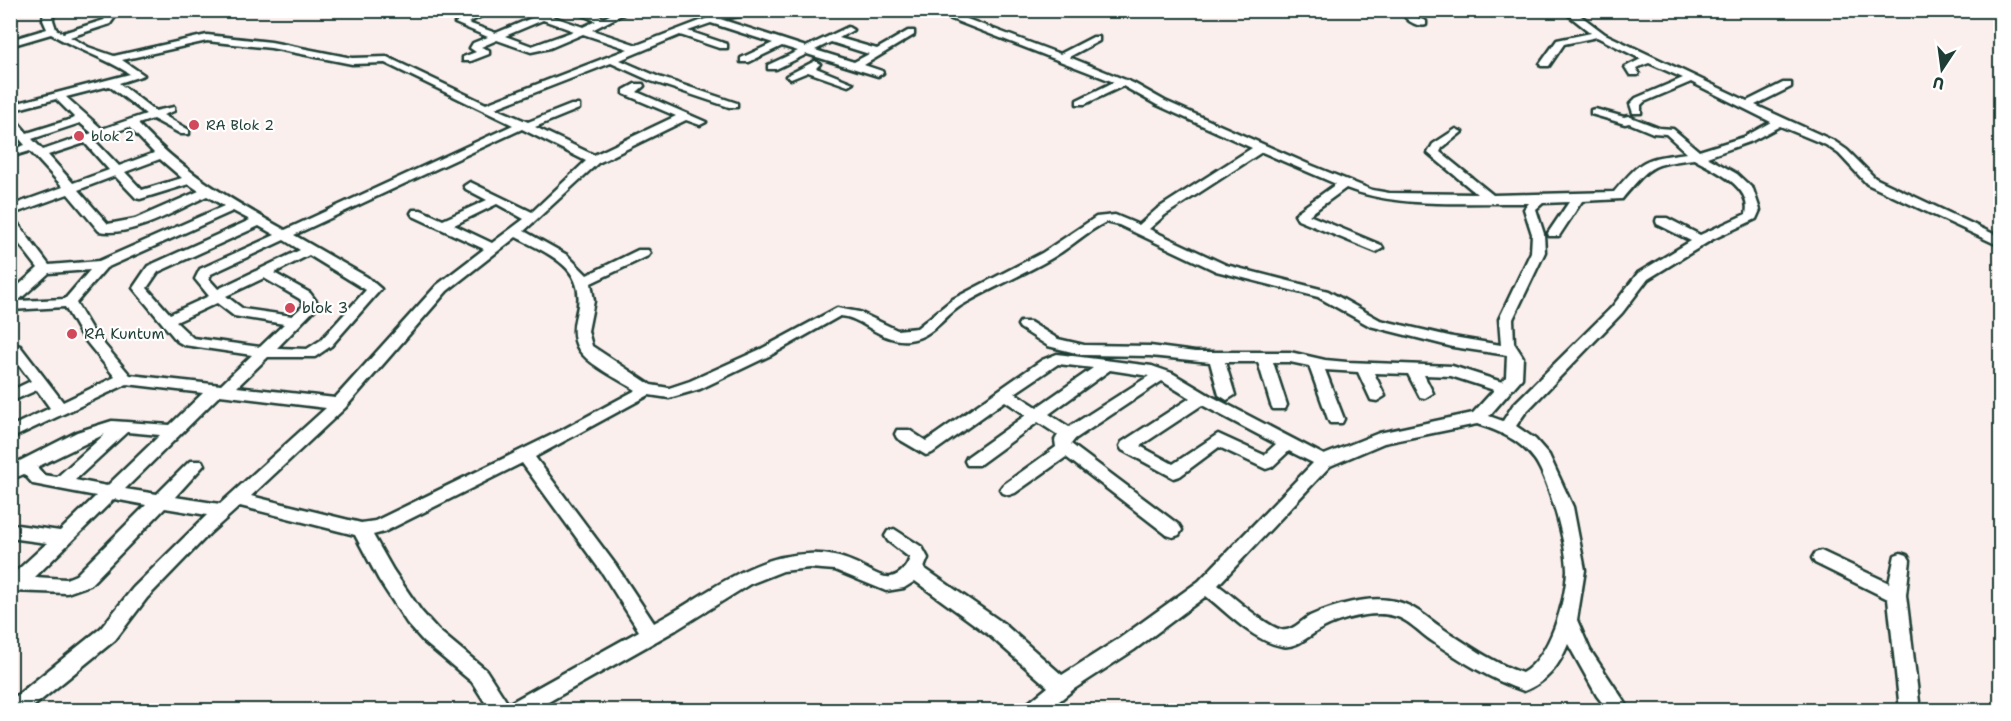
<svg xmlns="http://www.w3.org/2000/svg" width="2011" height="721" font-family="'Shantell Sans',sans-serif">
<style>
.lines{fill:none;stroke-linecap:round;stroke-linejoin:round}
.street-casing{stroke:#1f3d34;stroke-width:5}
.street{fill:#fff;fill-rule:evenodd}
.poi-dot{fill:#d1495b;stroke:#fff;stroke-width:2}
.labels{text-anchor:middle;stroke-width:4.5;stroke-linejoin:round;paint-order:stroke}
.far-poi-label{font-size:14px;fill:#1f3d34;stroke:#fff;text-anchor:start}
.poi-label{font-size:15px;fill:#1f3d34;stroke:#fff;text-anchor:start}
</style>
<rect width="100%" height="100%" fill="#fbefed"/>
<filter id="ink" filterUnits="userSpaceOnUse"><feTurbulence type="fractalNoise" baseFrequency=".0167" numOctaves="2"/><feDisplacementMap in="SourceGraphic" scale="12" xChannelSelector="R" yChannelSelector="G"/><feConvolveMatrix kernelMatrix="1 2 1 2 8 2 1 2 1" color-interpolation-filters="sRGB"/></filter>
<g filter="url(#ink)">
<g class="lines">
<g class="street-casing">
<g id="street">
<path d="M44 10H54L53 20 56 29 63 33 104 20 111 10H120L110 24 70 37 88 47 114 56 207 35 271 42 352 58 387 57 486 104 628 49 583 34 550 48 531 52 497 40 481 47 489 50V54L471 61H463V57L476 52 470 48 473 43 488 37 455 23 480 10H493L468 23 496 33 534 17 519 10H534L542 13 549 10H562L551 16 583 27 596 21 571 10H585L604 18 619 10H631L592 30 637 45 721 13 780 10 720 19 806 47 848 27 853 30 839 38 877 49 908 31H914V35L864 65 882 71 883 73 878 76 807 54 776 69H768V65L798 51 782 46 749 62H741V58L773 43 711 23 688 31 727 44V48H719L680 35 620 60 659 77 737 103V107H729L651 81 611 63 495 108 528 122 571 105H579V109L535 127 594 155 676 116 624 94V90L635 84H643L644 86 637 92 706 122 700 125 686 120 598 163 524 231 567 255 587 275 638 250H648L650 253 648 256 591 283 594 301 588 331 592 346 651 385 669 388 690 381 761 349 837 308 859 312 897 330 917 328 953 299 1042 253 1096 217 1115 215 1139 225 1157 209 1252 148 1157 105 1123 86 1085 104H1077V100L1114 82 928 10H943L1060 54 1093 37H1099V41L1069 57 1133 83 1165 101 1308 164 1372 190 1389 193 1477 194 1428 153 1433 144 1456 129 1462 132 1442 148 1440 152 1493 195 1614 192C1644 158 1642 159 1687 153L1666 134 1653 133 1629 123 1625 124 1591 114V110L1595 109 1624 117 1628 116 1659 128 1673 129 1699 151 1744 137 1771 122 1691 82 1644 102 1641 105V113H1633L1630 104 1636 98 1683 78 1649 63 1636 68 1639 73 1638 75H1630L1625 67 1641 59 1597 37 1564 44 1549 66H1541L1540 64 1557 40 1591 33 1562 10H1573L1605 34 1747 101 1783 83H1791V87L1755 105 1834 141 1847 150 1875 178 2000 237V246L1867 184 1839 154 1826 145 1780 126 1752 141 1707 157 1737 174 1753 189 1760 210 1756 219 1713 239 1648 279 1622 313 1525 413 1516 426 1535 439 1549 455 1573 507 1585 570 1577 620 1590 650 1630 710H1608L1597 696 1568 644C1559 666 1547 682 1524 691 1490 679 1461 661 1432 641 1420 633 1408 619 1394 616 1374 610 1341 619 1323 628 1310 634 1297 649 1282 646 1253 641 1228 613 1206 596L1134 650 1074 689 1048 710H1024L1027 704 1048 687 989 635 915 581 904 588 886 591 835 570 809 568 783 571 750 584 676 630 534 710H490L472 682 424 642 407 623 379 580 355 535 240 506 209 534 147 598 115 640 29 710H10V701L101 628 133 588 207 515 165 508 90 585 67 593 10 591V577L47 543 10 538V524L60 531 96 496 33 484 24 474 10 480V466L77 432 112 421 170 425 203 393 127 384 10 439V427L50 408 37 390 10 402V391L31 381 10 353V343L20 346 63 402 115 377 81 335 65 307 10 310V293L38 268 10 232V219L15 220 49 265 99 261 224 206 207 196C179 209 131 238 99 231L68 194 10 215V206L63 187 30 151 10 157V150L25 145 10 128V117L14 118 27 133 75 118 56 99 10 111V105L130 74C105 58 76 49 51 34L10 46V40L47 29 43 20ZM543 20 574 31 532 46 505 36ZM207 41 271 48 352 64 385 63 513 125 285 230C227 197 185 174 138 124L153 119 181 134H189V130L163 115 174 111V107L155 111 119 83 144 75 122 60ZM831 42 869 54 854 62 815 50ZM109 86 146 114 102 129 66 97ZM80 123 92 133 43 150 32 139ZM129 127 154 153 119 166 94 140ZM522 129 586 161 532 212 470 182 464 186 466 189 487 200 443 220 421 210H413L411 213 413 216 484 249 437 285 335 398 237 387 268 357H315L331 346 381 289 367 277 294 235ZM85 143 109 170 73 183 48 155ZM1262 152 1336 184 1297 212 1295 215 1298 220 1376 252 1383 248 1381 245 1309 215 1346 188C1399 209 1472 202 1529 203L1524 209 1532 234 1531 252 1499 319 1501 345 1453 337 1380 320 1328 291 1226 265 1149 229 1165 215ZM160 159 182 178 142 190 125 172ZM1694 159C1713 170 1753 186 1746 214L1700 235 1667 218H1657L1656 221 1657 224 1691 241 1638 273 1612 307 1513 405 1503 421 1489 416 1522 378 1523 357 1514 343 1513 319 1545 252 1544 234 1536 209 1543 203 1569 202 1548 233 1549 236H1559L1582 201 1622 199C1652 164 1649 165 1694 159ZM115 176 136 198 140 199 189 184 199 191 135 219 108 224 78 190ZM497 204 524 219 492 243 454 225ZM233 211 250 220 148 266 133 288 177 341 184 345 252 355 221 385 130 375 92 330 76 303 106 268ZM1106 222 1119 225 1216 271 1318 297 1370 326 1453 347 1507 355 1506 377 1502 382 1452 366 1347 362 1325 360 1290 352H1195L1150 346 1084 345 1058 339 1030 322H1020L1018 325 1020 328 1048 346 1084 355 1150 356 1210 362 1219 395 1227 400 1235 395 1225 362H1258L1271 405 1273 409H1285L1287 405 1273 362H1290L1309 366 1328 419 1330 423H1342L1344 419 1325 370 1358 372 1371 400 1377 401 1385 396 1374 373 1408 374 1420 397 1425 398 1433 393 1424 375 1451 376 1494 390 1473 413 1379 433 1324 455 1209 395 1172 373 1152 366 1057 354 1042 360 926 441 909 430H897L895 434 897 438 926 455 932 453 1005 401 1026 415 967 457 965 461 967 465H979L1038 422 1058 435 1055 440 1056 447 1003 485 1000 489 1003 493 1009 495 1015 493 1066 457 1167 535 1173 537 1179 535 1182 530 1179 525 1071 444 1075 439 1162 381 1190 398 1122 442 1120 446 1122 450 1174 478 1180 476 1219 447 1266 469 1272 467 1289 451 1313 463 1199 581 1120 638 1062 675 1003 623 924 568 928 558 922 547 894 529 888 531 885 536 888 541 910 558C907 566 901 575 891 577 879 579 865 566 853 562 839 556 824 553 808 554 749 555 704 597 654 623L615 564 535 457 649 395 669 398 700 389 771 355 840 316C863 317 880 343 909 340 933 337 943 317 962 305 991 288 1023 275 1052 258 1071 247 1087 231 1106 222ZM259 226 275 235 200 269 195 279 209 296 170 314 147 288 158 272ZM516 237C550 255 589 268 576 315 573 327 572 339 579 350 589 365 620 380 636 390L562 430 375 521 361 523 251 496 345 408 447 291ZM284 240 300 250 218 289 209 279 211 274ZM309 255 366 290 321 340 307 349 277 348 319 305 310 293 274 273ZM90 270 65 299 18 301 49 273ZM264 278 300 299 304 305 292 316 243 309 226 296ZM217 303 234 316 284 324 260 347 193 338 176 322ZM1058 364 1093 368 1037 407 1015 393ZM1110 370 1149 376 1069 427 1049 414ZM220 395 326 408 220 504 175 497 204 465 202 461H190L157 494 125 489ZM1202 405 1276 444 1264 455 1218 434 1173 464 1140 446ZM1477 424C1500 431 1520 440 1535 460 1549 480 1567 546 1567 570 1566 600 1550 658 1522 673 1493 663 1468 645 1442 628 1427 618 1414 605 1395 601 1369 595 1334 605 1310 616 1302 620 1292 632 1282 630 1265 626 1233 596 1218 585L1330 466 1384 443ZM127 432 160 435 107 486 75 480ZM105 434 57 477 44 475 37 467ZM522 463 603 574 639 631 508 704 486 670 438 630 421 611 393 570 373 535 384 532ZM114 499 146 505 76 575 66 579 35 577Z"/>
<path d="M1416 10H1433L1415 17 1426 21V25C1419 27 1410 23 1405 17L1410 12Z"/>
<path d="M815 61 820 64 816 68 853 83 848 86 808 72 791 79 786 76Z"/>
<path d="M1821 551 1889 583 1895 555 1901 553 1907 555 1910 560 1906 595 1920 710H1900L1888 599 1815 563 1812 558 1815 553Z"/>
</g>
</g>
<use href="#street" class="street"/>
</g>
</g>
<g class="poi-dot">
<circle cx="194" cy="125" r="6"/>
<circle cx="79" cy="136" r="6"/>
<circle cx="290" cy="308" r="6"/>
<circle cx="72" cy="334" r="6"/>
</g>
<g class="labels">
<g class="far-poi-label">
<text x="206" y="130">RA Blok 2</text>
<text x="91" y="141">blok 2</text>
</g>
<g class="poi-label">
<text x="302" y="313">blok 3</text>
<text x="84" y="339">RA Kuntum</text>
</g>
</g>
<rect width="2011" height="721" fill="none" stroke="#fff" stroke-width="36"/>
<rect x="18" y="18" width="1975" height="685" fill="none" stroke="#1f3d34" stroke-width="2" filter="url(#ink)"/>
<g transform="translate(1942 69) rotate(193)" stroke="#ffffff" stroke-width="4.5" paint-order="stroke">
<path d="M0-4.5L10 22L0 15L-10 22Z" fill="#1f3d34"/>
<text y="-9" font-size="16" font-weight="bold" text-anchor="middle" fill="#1f3d34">U</text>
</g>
</svg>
